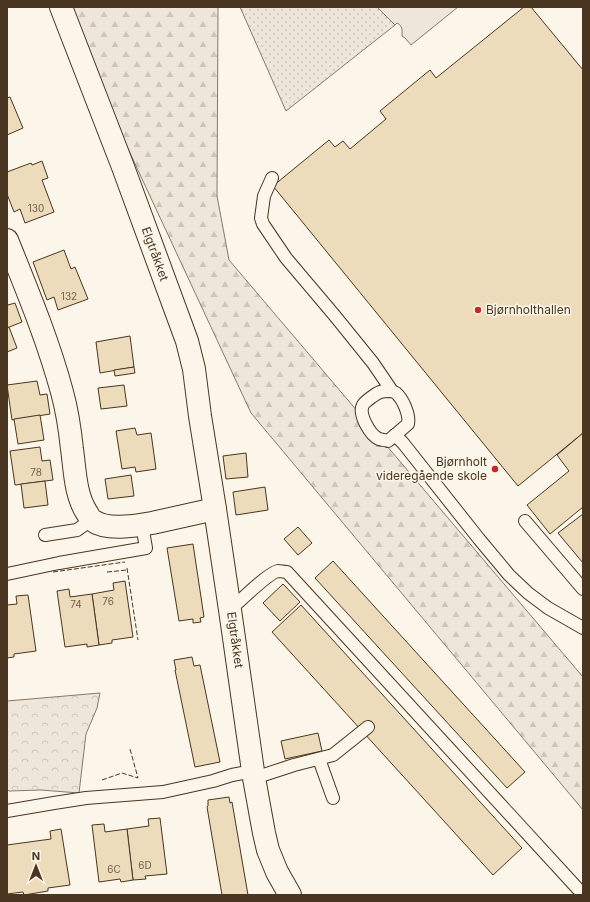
<svg xmlns="http://www.w3.org/2000/svg" width="590" height="902" font-family="Inter,sans-serif">
<style>
.grass{fill:url(#grass-dots);stroke:#887966}
.forest{fill:url(#forest-firs);stroke:#887966}
.park{fill:url(#park-crowns);stroke:#887966}
.pitch{fill:#ede6d9;stroke:#887966}
.building{fill:#ecdcbc;stroke:#4a3520}
.lines{fill:none;stroke-linecap:round;stroke-linejoin:round}
.lane-casing{stroke:#4a3520;stroke-width:14}
.street-casing{stroke:#4a3520;stroke-width:24}
.lane{stroke:#fbf6e9;stroke-width:12}
.street{stroke:#fbf6e9;stroke-width:22}
.fence{stroke:#4a3520;stroke-width:1;stroke-dasharray:5 2;stroke-linecap:butt}
.poi-dot{fill:#c62828;stroke:#fbf6e9;stroke-width:1.5}
.labels{text-anchor:middle;stroke-width:3;stroke-linejoin:round;paint-order:stroke}
.number-label{font-size:10px;fill:#725f47}
.street-label{font-size:12px;fill:#4a3520;stroke:#fbf6e9}
.poi-label{font-size:12px;fill:#4a3520;stroke:#fbf6e9;text-anchor:start}
</style>
<defs>
<pattern id="grass-dots" width="8" height="8" patternUnits="userSpaceOnUse"><rect width="8" height="8" fill="#ede6d9"/><path d="M2 2h.1M6 6h.1" fill="none" stroke="#cdc6ba" stroke-width="1.8" stroke-linecap="round"/></pattern>
<pattern id="forest-firs" width="22" height="20" patternUnits="userSpaceOnUse"><rect width="22" height="20" fill="#ede6d9"/><path d="M5 1l3.5 6h-7zM16 11l3.5 6h-7z" fill="#cdc6ba"/></pattern>
<pattern id="park-crowns" width="20" height="18" patternUnits="userSpaceOnUse"><rect width="20" height="18" fill="#ede6d9"/><path d="M2 6a3 3 0 1 1 6 0M12 15a3 3 0 1 1 6 0" fill="none" stroke="#cdc6ba"/></pattern>
</defs>
<rect width="100%" height="100%" fill="#fbf6e9"/>
<path class="grass" d="M240 7H378L379 9 395 25 286 111Z"/>
<path class="forest" d="M62 7H218L217 196 229 260 583 677V810L251 413Z"/>
<path class="park" d="M100 693 97 708 86 734 79 793 41 790 9 791 7 789V701Z"/>
<path class="pitch" d="M378 7H458L411 45 405 38 402 36C402 30 403 26 397 23L395 25 378 8Z"/>
<g class="building">
<path d="M524 7H531L583 70V433L518 486 273 186 329 140 335 147 343 141 350 149 386 119 380 111 430 70 436 78Z"/>
<path d="M10 97 23 128 7 135V98Z"/>
<path d="M42 161 48 178 42 180 54 212 25 223 20 209 14 212 7 194V172L31 163 32 165Z"/>
<path d="M64 250 71 269 75 267 88 299 58 310 54 297 47 300 33 262Z"/>
<path d="M7 303 8 305 15 303 22 322 7 328Z"/>
<path d="M9 327 17 348 7 352V328Z"/>
<path d="M130 336 134 367 100 373 96 342Z"/>
<path d="M134 367 135 373 115 376 114 370Z"/>
<path d="M37 381 40 395 47 394 50 414 12 420 7 385Z"/>
<path d="M124 385 127 406 101 409 98 388Z"/>
<path d="M40 415 44 440 18 444 14 419Z"/>
<path d="M135 428 137 435 151 433 156 469 136 472 135 467 122 469 116 431Z"/>
<path d="M583 433V507L550 534 527 505 569 471 557 455Z"/>
<path d="M40 447 42 461 50 460 53 480 15 485 10 451Z"/>
<path d="M246 453 248 477 226 479 223 456Z"/>
<path d="M131 475 134 496 108 499 105 479Z"/>
<path d="M45 481 48 505 24 508 21 484Z"/>
<path d="M265 487 268 510 236 515 233 492Z"/>
<path d="M583 514V563L558 533Z"/>
<path d="M298 527 312 543 298 555 284 539Z"/>
<path d="M193 544 204 617 200 618 201 622 193 623V619L179 621 167 548Z"/>
<path d="M333 561 525 772 507 788 315 578Z"/>
<path d="M125 581 133 637 112 640V643L99 645 92 594 114 590 113 583Z"/>
<path d="M283 584 300 602 280 621 263 603Z"/>
<path d="M69 589 70 597 92 594 99 645 87 647V644L65 647 57 591Z"/>
<path d="M28 595 36 651 14 654V657L7 658V605L17 604 16 596Z"/>
<path d="M301 605 522 848 493 875 272 632Z"/>
<path d="M192 657 194 666 200 665 220 762 195 767 175 670H176L174 660Z"/>
<path d="M318 733 322 751 285 759 281 741Z"/>
<path d="M229 797 230 803 232 802 248 895H222L207 807 208 806V800Z"/>
<path d="M160 818 167 874 145 876 146 879 133 880 127 829 149 826 148 819Z"/>
<path d="M104 824 105 832 127 829 133 880 121 882 120 879 99 882 92 825Z"/>
<path d="M61 829 70 885 48 888V891L24 895 23 892 7 894V845L51 839 50 831Z"/>
</g>
<g class="lines">
<g class="lane-casing">
<g id="lane">
<path d="M272 178 264 196 261 218 263 224 286 258 335 316 373 363 392 391"/>
<path d="M390 391C391 391 395 392 396 393 403 399 410 415 408 424L388 441C386 440 382 440 379 439 370 435 358 414 363 405 364 402 377 393 380 392 383 391 387 391 390 391Z"/>
<path d="M395 435 403 443 479 539 509 575 528 593 548 608 583 628"/>
<path d="M525 521 583 589"/>
<path d="M45 535 77 530 91 520"/>
<path d="M7 574 59 563 146 548 142 525"/>
<path d="M230 610C239 602 268 573 278 571 280 571 284 572 287 572L578 889"/>
<path d="M319 759 333 798"/>
<path d="M254 778 294 765 333 755 368 727"/>
<path d="M7 811 54 803 86 798 163 792 213 781 232 775 253 771"/>
</g>
</g>
<g class="street-casing">
<g id="street">
<path d="M61 7 123 167 187 341 194 369 200 416 215 509 230 610 254 778 264 833 268 850 277 872 290 895"/>
<path d="M7 240C27 290 48 340 62 392 67 410 70 430 72 449 75 470 75 495 87 513 89 516 90 519 92 520 106 531 136 526 152 523L215 509"/>
</g>
</g>
<use href="#lane" class="lane"/>
<use href="#street" class="street"/>
<g class="fence">
<path d="M127 568 138 640"/>
<path d="M53 572 125 562"/>
<path d="M107 572 127 570"/>
<path d="M102 780 122 773 138 778 130 749"/>
</g>
</g>
<g class="poi-dot">
<circle cx="478" cy="310" r="4"/>
<circle cx="495" cy="469" r="4"/>
</g>
<g class="labels">
<g class="number-label">
<text x="36" y="212">130</text>
<text x="69" y="300">132</text>
<text x="36" y="476">78</text>
<text x="108" y="605">76</text>
<text x="76" y="608">74</text>
<text x="145" y="869">6D</text>
<text x="114" y="873">6C</text>
</g>
<g class="street-label">
<text transform="translate(155 254) rotate(70)" y="4">Elgtråkket</text>
<text transform="translate(235 640) rotate(82)" y="4">Elgtråkket</text>
</g>
<g class="poi-label">
<text x="486" y="314">Bjørnholthallen</text>
<text x="487" y="466" text-anchor="end">Bjørnholt<tspan x="487" dy="14">videregående skole</tspan></text>
</g>
</g>
<rect width="590" height="902" fill="none" stroke="#4a3520" stroke-width="16"/>
<g transform="translate(36 866)" stroke="#fbf6e9" stroke-width="3" paint-order="stroke">
<path d="M0-3L7 15L0 10L-7 15Z" fill="#4a3520"/>
<text y="-6" font-size="11" font-weight="bold" text-anchor="middle" fill="#4a3520">N</text>
</g>
</svg>
